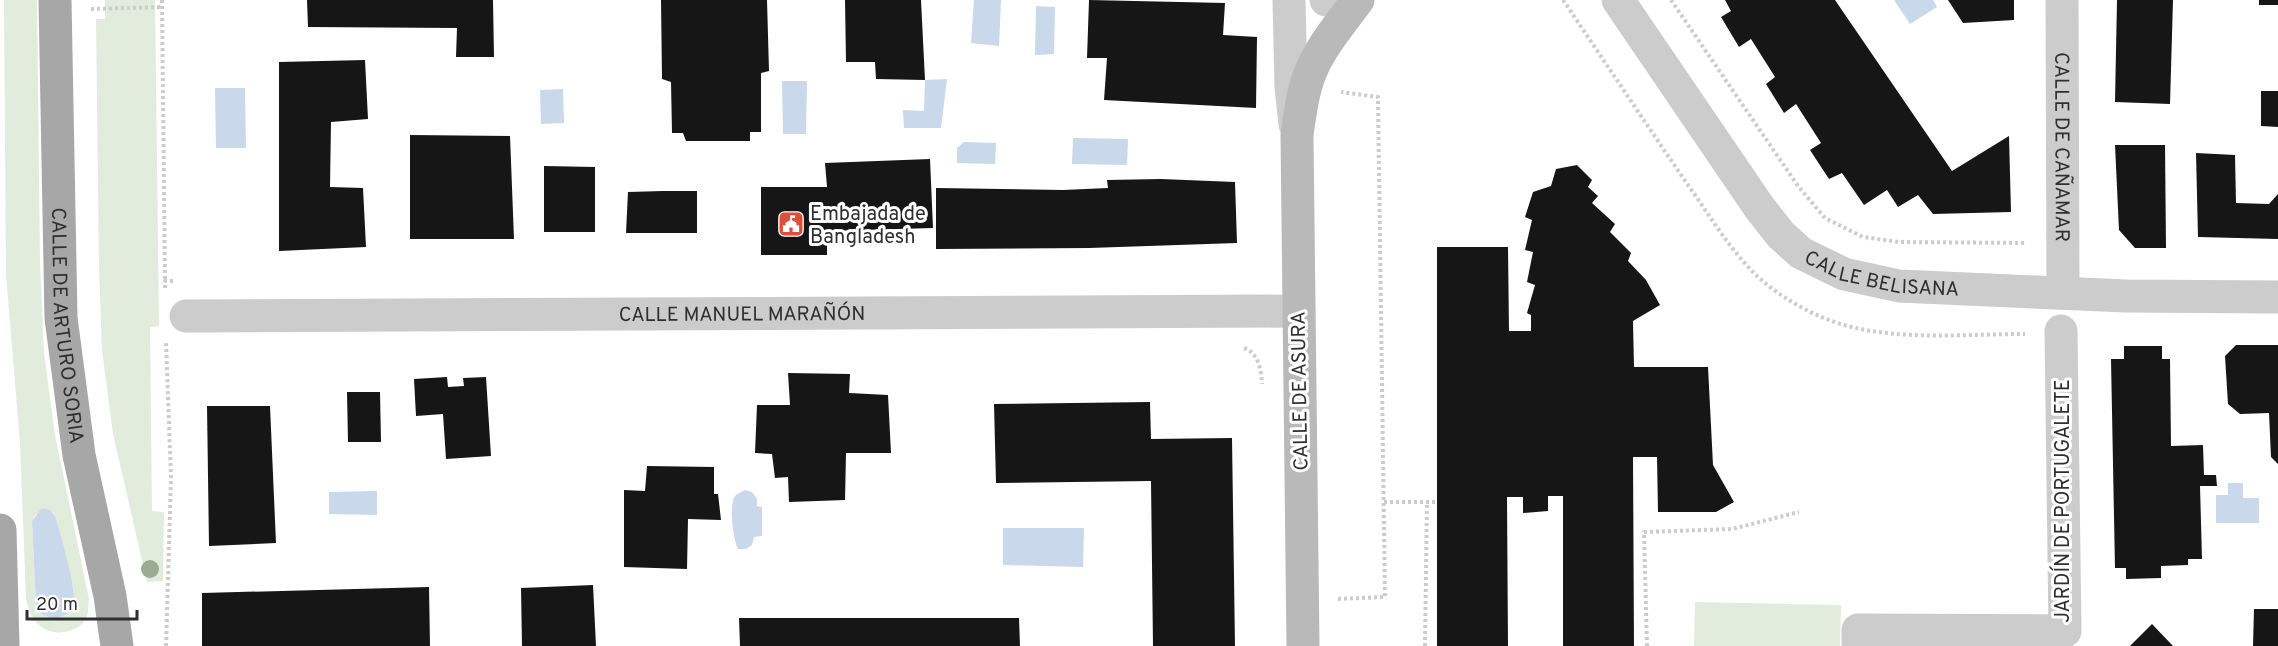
<svg xmlns="http://www.w3.org/2000/svg" width="2278" height="646" font-family="Overpass,sans-serif">
<style>
.green{fill:#e2ecdd;fill-rule:evenodd}
.water{fill:#cad8eb}
.building{fill:#161616}
.lines{fill:none;stroke-linecap:round;stroke-linejoin:round}
.path{stroke:#ccc;stroke-width:4;stroke-dasharray:3 3;stroke-linecap:butt}
.street{stroke:#ccc;stroke-width:33}
.secondary{stroke:#b9b9b9;stroke-width:33}
.primary{stroke:#a7a7a7;stroke-width:33}
.tree{fill:#9bac95}
.labels{text-anchor:middle;stroke-width:6;stroke-linejoin:round;paint-order:stroke}
.street-label{font-size:20px;fill:#2f2f2f;stroke:#fff}
.poi-label{font-size:20px;fill:#2f2f2f;stroke:#fff;text-anchor:start}
</style>
<rect width="100%" height="100%" fill="#fff"/>
<g class="green">
<path d="M4 0H37L40 263 44 353 55 435 89 599C88 605 89 613 86 618 82 626 76 629 68 631 44 638 29 619 26 598L20 443 6 275ZM53 512 56 518 74 593 36 605 32 521 35 515Z"/>
<path d="M105 0H155L159 326 150 327 152 511 164 512 163 581 147 582 113 434 102 350 99 268 96 19H105Z"/>
<path d="M1695 602 1841 605 1840 646H1694Z"/>
</g>
<g class="water">
<path d="M974 0H1001L999 46 971 43Z"/>
<path d="M1894 0H1933L1937 7 1910 24Z"/>
<path d="M1036 6 1055 7 1054 54 1035 55Z"/>
<path d="M947 79 941 128H904L903 110 924 111 925 80Z"/>
<path d="M782 81H807L806 134H783Z"/>
<path d="M215 88H245L246 148H216Z"/>
<path d="M563 89 564 123 541 124 540 90Z"/>
<path d="M1073 138 1128 139 1127 165 1072 164Z"/>
<path d="M964 142 996 143 995 164 957 163V148Z"/>
<path d="M2228 483H2243V498H2259V523H2216V495H2228Z"/>
<path d="M745 490 752 492 757 499V506L762 507V536L754 537 752 545 746 549H738C733 540 728 502 736 495 737 494 743 491 745 490Z"/>
<path d="M377 491V515L329 514V492Z"/>
<path d="M41 509C49 508 52 511 56 518 60 534 79 595 73 607 69 615 60 617 53 619L42 614 36 605 32 521Z"/>
<path d="M1003 528H1084L1083 567 1003 565Z"/>
</g>
<g class="building">
<path d="M307 0H493L494 57H456L457 28 308 27Z"/>
<path d="M661 0H767L769 71 761 73V132H750V141H686L683 133H672L671 82 662 79Z"/>
<path d="M845 0H921L925 80 876 79 875 62H846Z"/>
<path d="M1089 0 1225 3 1223 35 1257 37 1256 108 1104 100 1107 58H1087Z"/>
<path d="M1725 0H1835L1952 171 2009 136 2011 212 1933 214 1918 195 1898 207 1887 190 1864 205 1842 173 1829 179 1810 150 1821 143 1796 104 1784 113 1766 84 1775 77 1751 39 1739 47 1721 17 1731 11Z"/>
<path d="M1948 0H2014V20L1963 23Z"/>
<path d="M2117 0H2173L2170 104 2115 102Z"/>
<rect x="2259" y="0" width="19" height="5"/>
<path d="M365 60 368 119 331 122 330 187 363 188 366 247 279 251V62Z"/>
<path d="M2261 91H2278V127L2261 126Z"/>
<path d="M410 135 510 136 514 239H410Z"/>
<path d="M2115 145H2165L2166 248H2135L2119 230Z"/>
<path d="M2196 153 2235 155 2236 203 2269 204 2278 194V239L2198 237Z"/>
<path d="M930 159 933 228 827 231V255H761V187H827L825 163Z"/>
<path d="M1577 165 1592 180 1588 187 1598 196 1592 203 1615 224 1610 232 1631 253 1628 261 1646 280 1660 305 1633 321 1634 367H1708L1713 465 1734 502 1716 512H1658L1657 457H1633L1634 646H1563V496H1548V511L1523 513V497H1507L1508 646H1437V247H1508L1509 331H1531V315L1527 313 1535 285 1527 282 1533 252 1525 250 1532 220 1525 217 1533 192 1551 186 1556 169Z"/>
<path d="M544 166 595 167V232H544Z"/>
<path d="M1161 179 1235 182 1237 243 1089 248 936 249V188L1063 190 1108 188 1107 180Z"/>
<path d="M663 191H697V233H626L628 192Z"/>
<path d="M2236 345H2278V464L2271 457 2269 413 2240 414 2228 404 2225 356Z"/>
<path d="M2124 346H2162V359H2170L2171 446 2203 445 2204 475H2216L2217 486H2200L2202 559H2188V565L2161 566V578L2126 579V568H2115L2111 359H2124Z"/>
<path d="M788 373 850 374 849 393 888 395 891 453H846L845 500 789 502 788 477 775 478 772 454 755 453 757 405H790Z"/>
<path d="M447 377 448 387 464 386 463 378 486 377 491 456 446 459 443 414 416 416 414 379Z"/>
<path d="M347 392H380L381 442H348Z"/>
<path d="M1150 402 1151 439 1232 438 1235 646H1153L1151 481 996 483 994 404Z"/>
<path d="M207 406H270L276 543 209 546Z"/>
<path d="M647 466 714 467V494H718L721 520 688 519 687 569 624 567V490L645 491Z"/>
<path d="M593 585 596 646H522L521 588Z"/>
<path d="M429 587 430 646H202V593Z"/>
<path d="M2254 609H2278V646H2253Z"/>
<path d="M739 618H1019L1020 646H740Z"/>
<path d="M2152 624 2173 646H2130Z"/>
</g>
<g class="lines">
<g class="path">
<path d="M162 0 165 281"/>
<path d="M1563 0C1605 62 1646 124 1688 185 1710 216 1730 250 1757 276 1781 298 1813 316 1844 325 1902 341 1965 334 2025 334"/>
<path d="M1671 0 1798 186 1825 218 1863 237 1899 242 2027 243"/>
<path d="M91 9 162 7"/>
<path d="M165 288V281H175"/>
<path d="M1244 348C1259 353 1261 370 1262 384"/>
<path d="M1384 502H1437"/>
<path d="M1338 599 1385 597 1378 97 1341 92"/>
<path d="M166 646 171 478 166 343"/>
<path d="M1425 646 1427 502"/>
<path d="M1647 646 1644 532 1732 529 1799 512"/>
</g>
<g class="street">
<path d="M1289 0 1291 87 1295 124"/>
<path d="M1326 0H1336"/>
<path id="s1" d="M1618 0 1759 207 1781 235 1801 253 1844 274 1899 286 2126 296 2278 297"/>
<path id="s2" d="M2062 0 2063 293"/>
<path id="s3" d="M186 316 1299 311"/>
<path d="M1858 646V630L2065 631 2061 331"/>
</g>
<path class="secondary" d="M1303 646 1297 135C1299 120 1301 104 1305 89 1313 55 1338 27 1358 0"/>
<g class="primary">
<path id="s4" d="M55 0 61 318 79 455 110 596 117 646"/>
<path d="M0 530 3 646"/>
</g>
</g>
<circle class="tree" cx="150" cy="569" r="9"/>
<defs>
<g id="civic-square" transform="scale(1.35)"><rect x="-9" y="-9" width="18" height="18" rx="4" fill="#de4e39" stroke="#fff"/><path d="M-.6-6.5H3V-4.5H.6V-3L4-1V1h2V6H-6V1h2V-1L-.6-3ZM-1.2 2.5V6h2.4V2.5Z" fill="#fff"/></g>
</defs>
<g fill-rule="evenodd">
<use href="#civic-square" x="791" y="224"/>
</g>
<g class="labels">
<g class="street-label">
<text dy="7" stroke="none"><textPath href="#s2" startOffset="147">CALLE DE CAÑAMAR</textPath></text>
<text dy="7" stroke="none"><textPath href="#s1" startOffset="398">CALLE BELISANA</textPath></text>
<text dy="7" stroke="none"><textPath href="#s3" startOffset="556">CALLE MANUEL MARAÑÓN</textPath></text>
<text dy="7" stroke="none"><textPath href="#s4" startOffset="326">CALLE DE ARTURO SORIA</textPath></text>
<text transform="translate(1299 391) rotate(-91)" y="7">CALLE DE ASURA</text>
<text transform="translate(2062 501) rotate(-90)" y="7">JARDÍN DE PORTUGALETE</text>
</g>
<g class="poi-label">
<text x="810" y="220">Embajada de<tspan x="810" dy="23">Bangladesh</tspan></text>
</g>
</g>
<path d="M27 610v9h110v-9" fill="none" stroke="#2f2f2f" stroke-width="3"/>
<text x="36" y="610" font-size="18" fill="#2f2f2f" stroke="#ffffff" stroke-width="4.5" paint-order="stroke">20 m</text>
</svg>
